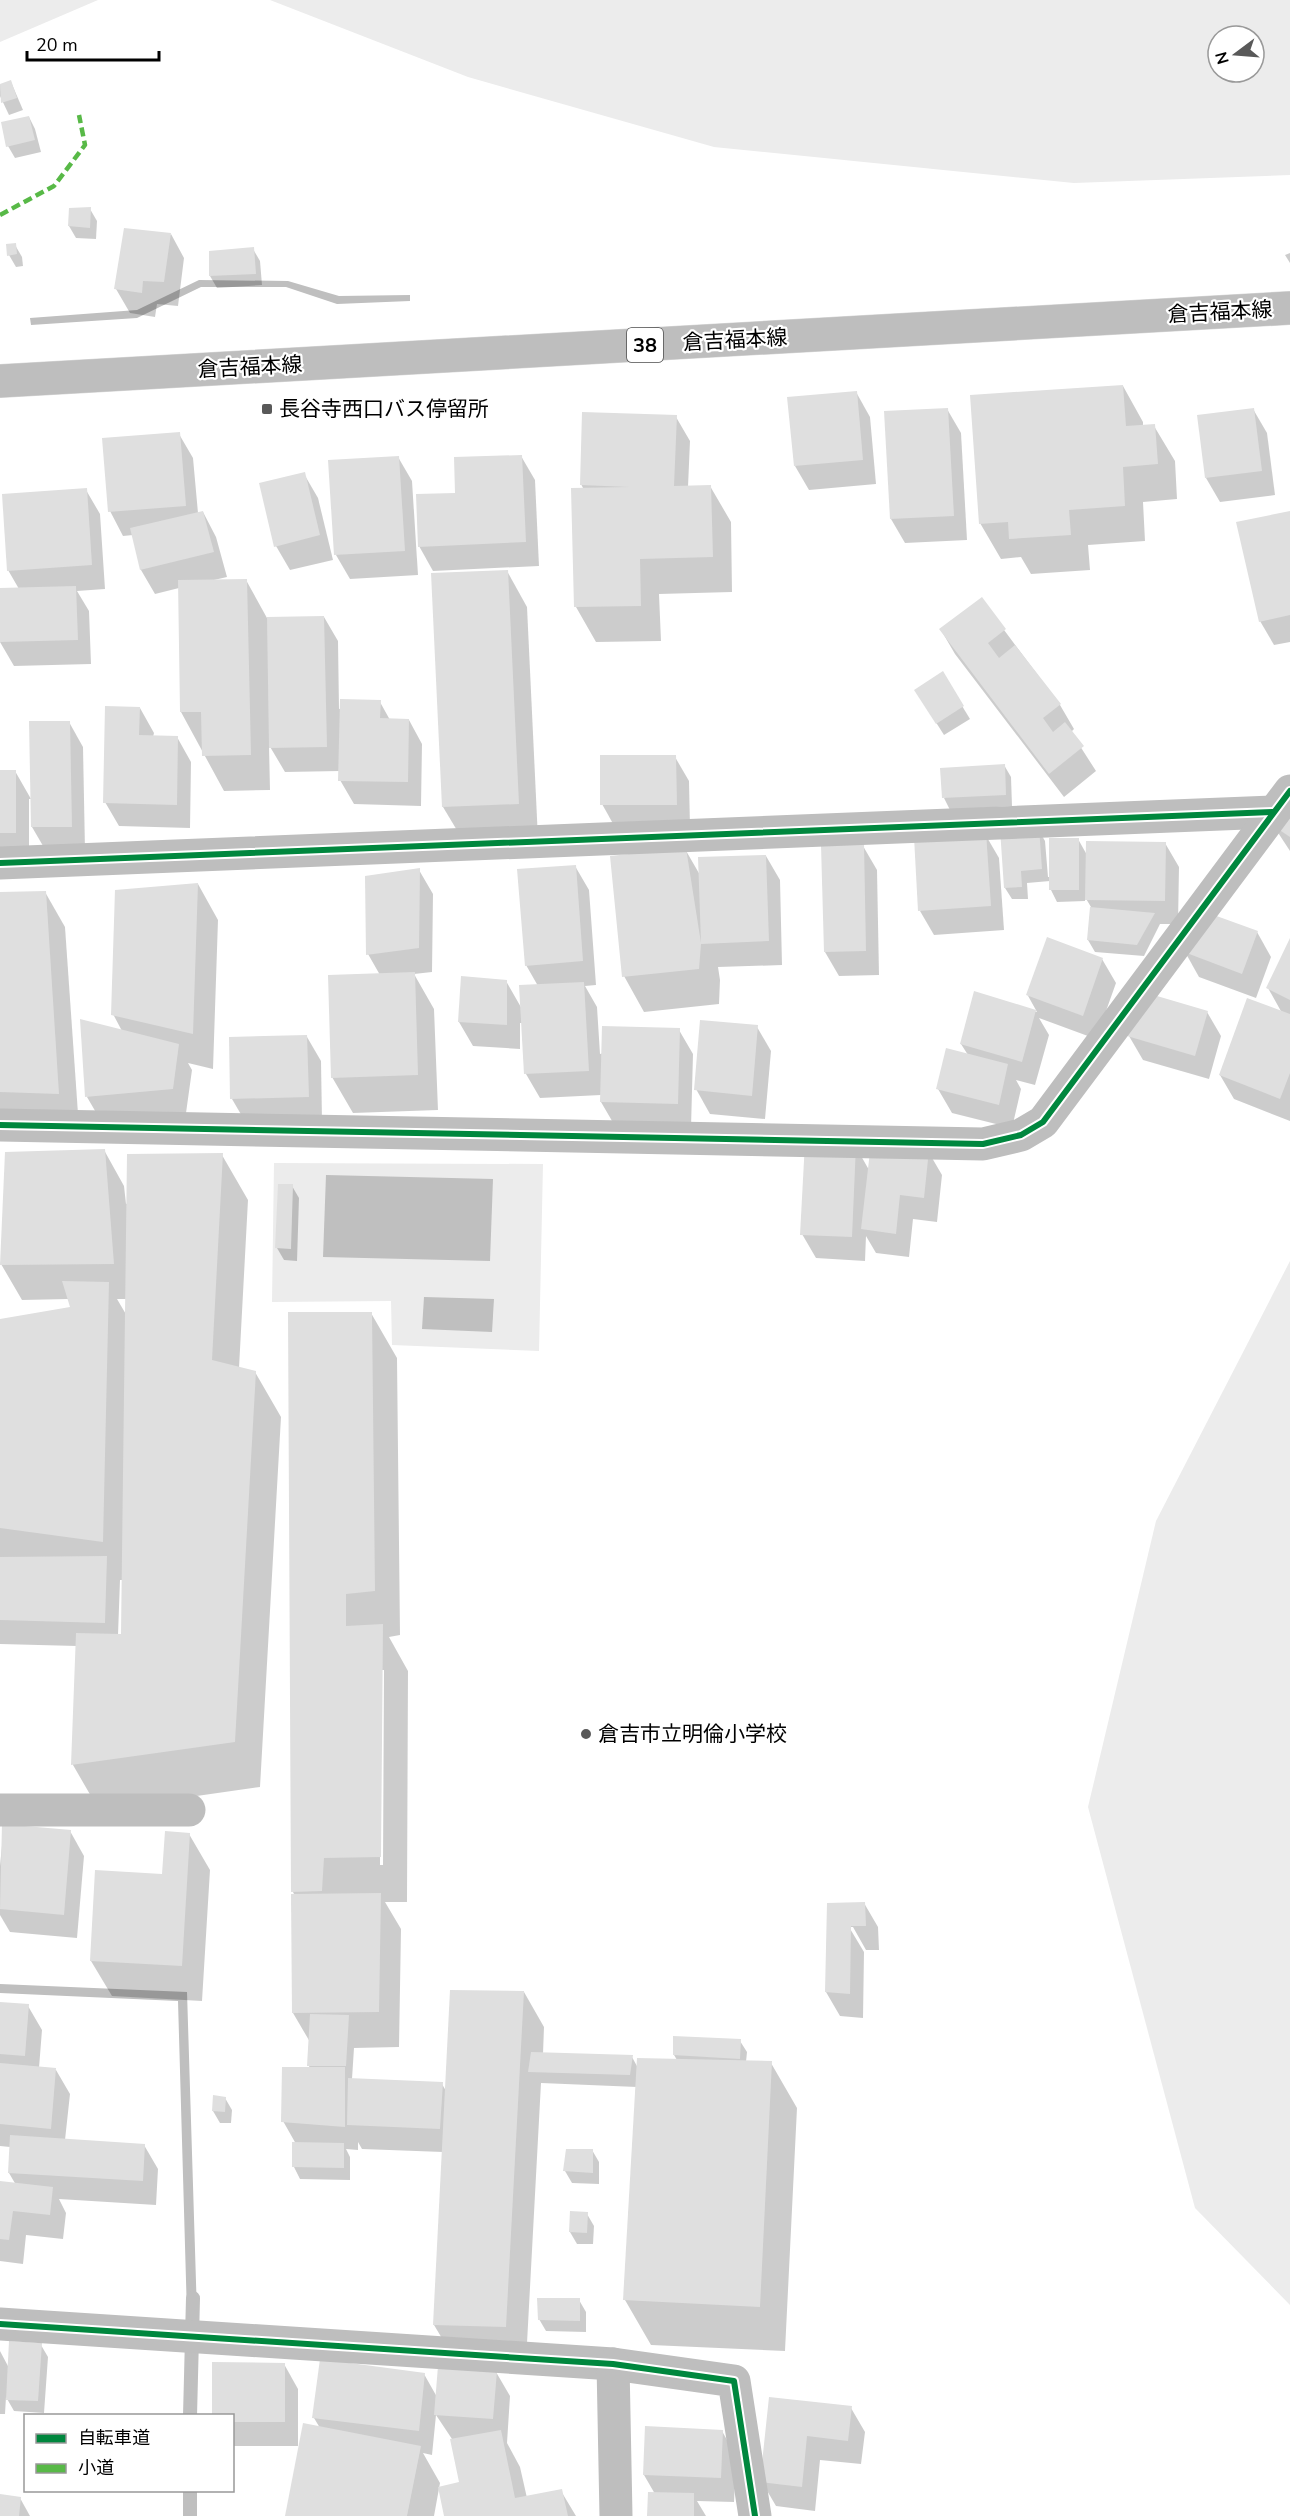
<svg xmlns="http://www.w3.org/2000/svg" width="1290" height="2516" font-family="'Nunito Sans','Noto Sans JP',sans-serif">
<style>
.green{fill:#ececec;fill-rule:evenodd}
.water{fill:#bfbfbf}
.shadow{fill:#0003;fill-rule:evenodd}
.lines{fill:none;stroke-linecap:round;stroke-linejoin:round}
.stream{stroke:#bfbfbf;stroke-width:14}
.building{fill:#dfdfdf}
.primary-casing{stroke:#dbdbdb;stroke-width:34}
.minor{stroke:#bebebe;stroke-width:33}
.primary{stroke:#bebebe;stroke-width:33}
.quiet{stroke:#58b947;stroke-width:4.5;stroke-dasharray:9 4.5;stroke-linecap:butt}
.cycleway-casing{stroke:#fff;stroke-width:10}
.cycleway{stroke:#00873e;stroke-width:6}
.poi-dot{fill:#595959;stroke:#fff;stroke-width:2}
.labels{text-anchor:middle;stroke-width:4.5;stroke-linejoin:round;paint-order:stroke}
.shield{fill:#fff;stroke:#4c4c4c;stroke-width:1.5}
.shield-label{font-size:20px;font-weight:bold;fill:#000}
.street-label{font-size:21px;fill:#000;stroke:#fff}
.poi-label{font-size:21px;fill:#000;stroke:#fff;text-anchor:start}
</style>
<rect width="100%" height="100%" fill="#fff"/>
<g class="green">
<path d="M0 0H98L0 42Z"/>
<path d="M270 0H1290V175L1074 183 714 147 468 77ZM1218 36H1254V72H1218Z"/>
<path d="M274 1163 543 1164 539 1351 392 1345 391 1301 272 1302Z"/>
<path d="M1290 1261V2305L1195 2208 1088 1807 1156 1521Z"/>
</g>
<g class="water">
<path d="M199 280 288 281 339 296 410 295V301L337 304 286 287H201L137 318 31 325 30 318 137 310Z"/>
<path d="M326 1175 493 1179 490 1261 323 1257Z"/>
<path d="M424 1297 494 1299 492 1332 422 1329Z"/>
<path d="M0 1984 187 1992 197 2314 187 2315 178 2001 0 1993Z"/>
</g>
<g class="shadow">
<path d="M11 82 23 110 9 115 0 96V85Z"/>
<path d="M29 117 35 129 41 152 15 158 8 146Z"/>
<path d="M90 209 97 221 96 239 76 238 69 226Z"/>
<path d="M171 234 184 258 178 306 157 304 155 317 130 313 116 289Z"/>
<path d="M15 245 22 257 23 266 16 267 9 255Z"/>
<path d="M253 249 260 261 262 285 217 288 210 276Z"/>
<path d="M1290 253V263L1285 255Z"/>
<path d="M1123 386 1143 422V426H1154L1175 461 1177 499 1143 502 1145 541 1088 545 1090 570 1031 574 1021 557 1001 559 980 523Z"/>
<path d="M856 392 870 417 876 484 809 490 795 466Z"/>
<path d="M947 409 961 433 967 540 905 543 891 519 885 413Z"/>
<path d="M1253 409 1267 433 1275 495 1220 502 1206 478Z"/>
<path d="M676 417 690 441 688 487 710 486 731 522 732 592 659 594 661 641 596 642 576 607 584 490 581 484Z"/>
<path d="M179 434 193 458 198 513 203 512 216 537 227 577 214 580H246L267 618 324 617 338 641 339 709 380 702 390 720H409L422 744 421 806 354 804 340 780V771L285 772 269 745 270 790 224 791 181 712 179 588 155 594 141 570 133 535 123 536 110 511Z"/>
<path d="M521 456 535 480 539 566 433 571 419 546 457 494Z"/>
<path d="M398 457 412 481 418 575 350 579 336 555Z"/>
<path d="M304 474 318 498 333 560 290 570 276 546Z"/>
<path d="M86 490 100 514 105 589 77 591 89 611 91 664 14 666 0 642V589H19L8 570Z"/>
<path d="M1290 512V642L1274 645 1260 621Z"/>
<path d="M507 571 527 607 538 839 464 842 443 807 432 575Z"/>
<path d="M981 599 1060 705 1074 729 1071 732 1096 771 1064 797 955 654 941 630Z"/>
<path d="M942 673 970 719 944 735 923 702Z"/>
<path d="M140 708 154 733 153 737H177L191 762 190 828 119 826 105 802Z"/>
<path d="M69 722 83 747 85 850 46 851 32 827Z"/>
<path d="M675 757 689 781 690 828 616 829 602 804Z"/>
<path d="M1004 765 1011 777 1012 806 950 810 944 798Z"/>
<path d="M0 771H15L31 799H29V857H0Z"/>
<path d="M1290 799V851L1273 825Z"/>
<path d="M1038 829 1045 841 1048 877H1050L1078 839 1087 855 1165 843 1179 867 1178 924H1160L1144 956 1095 952 1088 940 1091 907 1085 897V901L1057 902 1051 890 1050 881 1027 883 1028 899H1012L1005 888Z"/>
<path d="M985 834 999 858 1004 930 934 935 920 911Z"/>
<path d="M863 846 877 870 879 975 839 976 825 952Z"/>
<path d="M685 849 700 875 766 856 780 880 782 965 718 967 720 980 719 1004 644 1012 624 976Z"/>
<path d="M575 866 589 890 596 985 585 986 597 1007 600 1054 679 1030 693 1054 691 1128 615 1126 601 1102V1095L540 1098 526 1074 523 1023H520V1049L473 1046 459 1022 506 981 522 1009 538 986 526 965Z"/>
<path d="M419 870 433 894 432 972 414 974 434 1009 438 1110 353 1113 332 1077 380 975 368 954Z"/>
<path d="M198 884 218 920 213 1069 188 1063 192 1070 186 1113 101 1121 87 1097 122 1031 113 1014Z"/>
<path d="M45 892 65 927 79 1128 0 1112V893Z"/>
<path d="M1257 932 1271 957 1256 998 1199 977 1185 952Z"/>
<path d="M1290 942V1121L1234 1099 1220 1075 1282 1013 1268 988Z"/>
<path d="M1102 959 1116 983 1096 1039 1039 1018 1049 1035 1035 1085 1016 1080 1021 1089 1012 1128 952 1113 938 1089 968 1055 961 1044 975 993 1037 1012 1027 994Z"/>
<path d="M1207 1012 1221 1036 1209 1079 1143 1060 1129 1036Z"/>
<path d="M757 1027 771 1051 765 1119 710 1114 696 1089Z"/>
<path d="M307 1037 321 1061 322 1121 246 1123 232 1099Z"/>
<path d="M856 1147 869 1170 928 1151 942 1175 937 1222 913 1219 909 1257 876 1253 866 1236 865 1261 816 1258 802 1234Z"/>
<path d="M104 1150 124 1186 126 1204 222 1155 248 1200 239 1368 255 1372 281 1417 260 1787 99 1810 73 1765 77 1646 0 1644V1321L71 1308 69 1299 22 1300 1 1264ZM117 1299H127V1316ZM120 1580H123L122 1635H118Z"/>
<path d="M292 1186 299 1198 297 1261 284 1260 277 1248Z"/>
<path d="M371 1313 397 1358 400 1635 389 1637 408 1671 407 1902H385L401 1929 399 2047 354 2048 352 2079 442 2084 446 2091 524 1992 544 2027 543 2054 632 2057 638 2068 677 2060 674 2055 675 2038 740 2041 747 2052 746 2062 771 2063 797 2108 785 2351 651 2345 625 2300 637 2087 541 2083 526 2362 455 2360 434 2325 443 2152 362 2149 358 2142V2150L346 2149 350 2157V2180L300 2179 294 2167 296 2144 283 2121 310 2069 309 2066 310 2042 293 2013 295 1896 293 1892ZM381 1670H384L383 1865H380Z"/>
<path d="M4 1825 70 1831 84 1856 77 1938 10 1932 0 1915V1866Z"/>
<path d="M189 1834 210 1870 202 2001 112 1996 91 1961 164 1875Z"/>
<path d="M864 1903 878 1927 879 1950H866L853 1927H849L864 1952 863 2018 840 2016 826 1992 828 1905Z"/>
<path d="M0 2003 28 2006 42 2030 39 2068 56 2070 70 2094 65 2140 144 2145 158 2169 156 2205 59 2199 66 2213 63 2239 26 2235 23 2264 0 2261V2183L16 2185 9 2173 10 2147 0 2146Z"/>
<path d="M225 2098 232 2110 231 2123H220L213 2111Z"/>
<path d="M592 2150 599 2162V2184L572 2183 565 2171Z"/>
<path d="M587 2214 594 2226 593 2244H577L570 2232Z"/>
<path d="M579 2300 586 2312V2332L546 2331 539 2319Z"/>
<path d="M41 2345 48 2357 44 2413 14 2411 6 2397 5 2414H0V2351L9 2368Z"/>
<path d="M284 2364 298 2389V2446H232V2416Z"/>
<path d="M496 2372 510 2396 507 2443 520 2467 527 2498 561 2491 576 2516H446L461 2483 452 2439 436 2415 432 2455 423 2453 440 2483 434 2516H287L320 2428 314 2418 424 2374 437 2397Z"/>
<path d="M771 2398 851 2408 865 2432 861 2464 820 2460 815 2511 776 2506 762 2482Z"/>
<path d="M722 2431 736 2456 734 2502 697 2501 706 2516H649L655 2494 644 2475Z"/>
<path d="M0 2496 20 2498 30 2516H0Z"/>
</g>
<g class="lines">
<g class="stream">
<path d="M190 2416 193 2298"/>
<path d="M190 2490V2516"/>
</g>
</g>
<g class="building">
<path d="M11 80 17 98 1 103 0 84Z"/>
<path d="M29 116 35 140 6 147 1 122Z"/>
<path d="M91 207 90 228 68 226 69 208Z"/>
<path d="M124 228 171 233 164 282 143 281 142 293 114 289Z"/>
<path d="M16 243 17 254 7 256 6 244Z"/>
<path d="M254 247 256 274 209 276V251Z"/>
<path d="M1123 385 1126 426 1155 424 1158 464 1123 467 1125 506 1069 510 1071 535 1009 539 1008 522 979 524 970 395Z"/>
<path d="M857 391 863 460 794 466 787 397Z"/>
<path d="M948 408 954 516 890 519 884 411Z"/>
<path d="M1254 408 1262 471 1205 478 1197 415Z"/>
<path d="M582 412 677 415 674 486 711 485 713 557 640 559 641 606 574 607 571 488 629 487 580 485Z"/>
<path d="M180 432 186 506 108 512 102 438Z"/>
<path d="M522 455 526 542 418 547 416 494 455 493 454 457Z"/>
<path d="M399 456 405 551 334 555 328 460Z"/>
<path d="M305 472 320 535 274 547 259 483Z"/>
<path d="M87 488 92 565 7 571 2 494Z"/>
<path d="M203 511 214 552 140 570 130 528Z"/>
<path d="M1290 511V615L1259 622 1236 522Z"/>
<path d="M508 570 519 804 442 807 431 573Z"/>
<path d="M247 579 251 755 202 756 201 712H180L178 580Z"/>
<path d="M76 586 78 640 0 642V588Z"/>
<path d="M982 597 1006 629 988 643 999 658 1015 645 1061 704 1043 718 1053 732 1065 722 1084 746 1049 774 939 629Z"/>
<path d="M324 616 327 747 269 748 267 617Z"/>
<path d="M943 671 964 706 936 724 914 690Z"/>
<path d="M340 699 381 700 380 718 409 719 408 782 338 781Z"/>
<path d="M105 706 140 707 139 735 178 736 177 805 103 803Z"/>
<path d="M29 721H70L72 827H31Z"/>
<path d="M600 755H676L677 805H600Z"/>
<path d="M1005 764 1006 795 942 798 940 768Z"/>
<rect x="0" y="770" width="16" height="63"/>
<path d="M1290 796V837L1272 825Z"/>
<path d="M1039 827 1042 869 1021 871 1022 887 1004 888 1000 829Z"/>
<path d="M986 832 991 906 918 911 914 837Z"/>
<rect x="1049" y="838" width="30" height="52"/>
<path d="M1086 841 1166 842 1165 901 1085 900Z"/>
<path d="M864 844 866 951 824 952 821 845Z"/>
<path d="M686 848 701 943 698 857 766 855 769 941 701 944 699 969 622 977 610 856Z"/>
<path d="M576 865 583 961 525 966 517 869Z"/>
<path d="M420 868 419 948 366 955 365 876Z"/>
<path d="M198 883 193 1034 111 1015 115 890Z"/>
<path d="M46 891 59 1094 0 1092V892Z"/>
<path d="M1090 907 1155 913 1137 945 1087 940Z"/>
<path d="M1200 910 1258 931 1242 974 1184 952Z"/>
<path d="M1047 937 1103 958 1083 1016 1026 995Z"/>
<path d="M1290 938V1000L1266 988Z"/>
<path d="M415 972 418 1075 331 1078 328 975Z"/>
<path d="M461 976 507 980V1025L458 1022Z"/>
<path d="M584 982 589 1071 524 1074 519 985Z"/>
<path d="M974 991 1036 1010 1022 1062 960 1044Z"/>
<path d="M1140 991 1208 1011 1195 1056 1127 1036Z"/>
<path d="M1247 998 1290 1014V1073L1280 1099 1219 1075Z"/>
<path d="M80 1019 179 1044 173 1089 85 1097Z"/>
<path d="M700 1020 758 1025 752 1096 694 1090Z"/>
<path d="M602 1026 680 1028 678 1104 600 1102Z"/>
<path d="M307 1035 309 1097 230 1099 229 1037Z"/>
<path d="M946 1048 1008 1064 999 1105 936 1089Z"/>
<path d="M805 1142 856 1145 852 1237 800 1235Z"/>
<path d="M871 1143 929 1150 924 1198 900 1195 896 1234 861 1229Z"/>
<path d="M105 1149 114 1264 0 1265 5 1152Z"/>
<path d="M223 1153 212 1360 256 1371 235 1742 71 1765 76 1633 121 1634 127 1154Z"/>
<path d="M278 1184H293L291 1249 275 1248Z"/>
<path d="M62 1281 109 1282 103 1542 0 1528V1319L70 1307Z"/>
<path d="M288 1312H372L375 1591 346 1594V1626L383 1624 381 1857 324 1858 322 1891 291 1892Z"/>
<path d="M107 1556 105 1623 0 1620V1557Z"/>
<path d="M2 1824 71 1830 64 1915 0 1909Z"/>
<path d="M165 1831 190 1833 182 1966 90 1961 95 1870 162 1874Z"/>
<path d="M381 1893 379 2012 292 2013 291 1894Z"/>
<path d="M865 1902 866 1926H851L850 1994 825 1992 827 1903Z"/>
<path d="M450 1990 524 1991 506 2327 433 2325Z"/>
<path d="M0 2002 29 2004 25 2056 0 2054Z"/>
<path d="M310 2014 349 2015 346 2066H307Z"/>
<path d="M673 2036 741 2039 740 2059 673 2055Z"/>
<path d="M531 2052 633 2055 630 2075 528 2072Z"/>
<path d="M637 2058 772 2061 760 2307 623 2300Z"/>
<path d="M0 2063 56 2068 51 2129 0 2124Z"/>
<path d="M282 2067H345V2127L281 2122Z"/>
<path d="M348 2078 443 2082 440 2129 347 2125Z"/>
<path d="M213 2095 226 2097 225 2112 212 2111Z"/>
<path d="M10 2135 145 2144 143 2181 8 2173Z"/>
<path d="M292 2142 344 2143V2168L292 2167Z"/>
<path d="M566 2149H593V2173L563 2171Z"/>
<path d="M0 2181 53 2187 50 2215 13 2211 9 2240 0 2239Z"/>
<path d="M570 2211 588 2212 587 2233 569 2232Z"/>
<path d="M537 2298H580V2321L538 2320Z"/>
<path d="M9 2341 42 2343 38 2401 6 2400Z"/>
<path d="M320 2359 425 2373 419 2431 312 2418Z"/>
<path d="M212 2362 285 2363V2422H232V2416H212Z"/>
<path d="M438 2366 497 2371 493 2419 434 2415Z"/>
<path d="M769 2397 852 2406 848 2441 807 2436 802 2487 760 2482Z"/>
<path d="M303 2423 421 2446 407 2516H285Z"/>
<path d="M645 2426 723 2430 721 2478 643 2475Z"/>
<path d="M501 2430 515 2498 562 2489 568 2516H444L438 2487 459 2482 450 2439Z"/>
<path d="M648 2492 694 2493V2516H647Z"/>
<path d="M0 2494 21 2497 19 2516H0Z"/>
</g>
<g class="lines">
<g class="primary-casing">
<path id="primary" d="M0 381 1290 308"/>
</g>
<g class="minor">
<path d="M0 863 1273 812"/>
<path d="M0 1125 983 1144 1021 1135 1043 1122 1290 791"/>
<path d="M0 1810H189"/>
<path d="M0 2324 613 2364 734 2381 755 2516"/>
<path d="M613 2364 616 2516"/>
</g>
<use href="#primary" class="primary"/>
<path class="quiet" d="M0 215 54 186 85 145 79 115"/>
<g class="cycleway-casing">
<g id="cycleway">
<path d="M0 863 1273 812"/>
<path d="M0 1125 983 1144 1021 1135 1043 1122 1290 791"/>
<path d="M0 2324 613 2364 734 2381 755 2516"/>
</g>
</g>
<use href="#cycleway" class="cycleway"/>
</g>
<g class="poi-dot">
<rect x="261" y="403" width="12" height="12" rx="3"/>
<circle cx="586" cy="1734" r="6"/>
</g>
<g class="labels">
<rect class="shield" x="627" y="328" width="36" height="34" rx="4.5"/>
<g class="shield-label">
<text x="645" y="352">38</text>
</g>
<g class="street-label">
<text transform="translate(1220 312) rotate(-3)" y="7">倉吉福本線</text>
<text transform="translate(735 340) rotate(-3)" y="7">倉吉福本線</text>
<text transform="translate(250 367) rotate(-3)" y="7">倉吉福本線</text>
</g>
<g class="poi-label">
<text x="279" y="416">長谷寺西口バス停留所</text>
<text x="598" y="1741">倉吉市立明倫小学校</text>
</g>
</g>
<rect x="24" y="2414" width="210" height="78" fill="#ffffff" stroke="#999999" stroke-width="1.5"/>
<rect x="36" y="2434" width="30" height="9" fill="#00873e" stroke="#999999" stroke-width="1.5"/>
<text x="78" y="2444" font-size="18" fill="#000000">自転車道</text>
<rect x="36" y="2464" width="30" height="9" fill="#58b947" stroke="#999999" stroke-width="1.5"/>
<text x="78" y="2474" font-size="18" fill="#000000">小道</text>
<g transform="translate(1236 54) rotate(254)"><circle r="28" fill="#ffffff" stroke="#999999" stroke-width="1.5"/>
<path d="M0-4.5L10 22L0 15L-10 22Z" fill="#595959"/>
<text y="-9" font-size="16" font-weight="bold" text-anchor="middle" fill="#000000">N</text>
</g>
<path d="M27 51v9h132v-9" fill="none" stroke="#000000" stroke-width="3"/>
<text x="36" y="51" font-size="18" fill="#000000" stroke="#ffffff" stroke-width="4.5" paint-order="stroke">20 m</text>
</svg>
